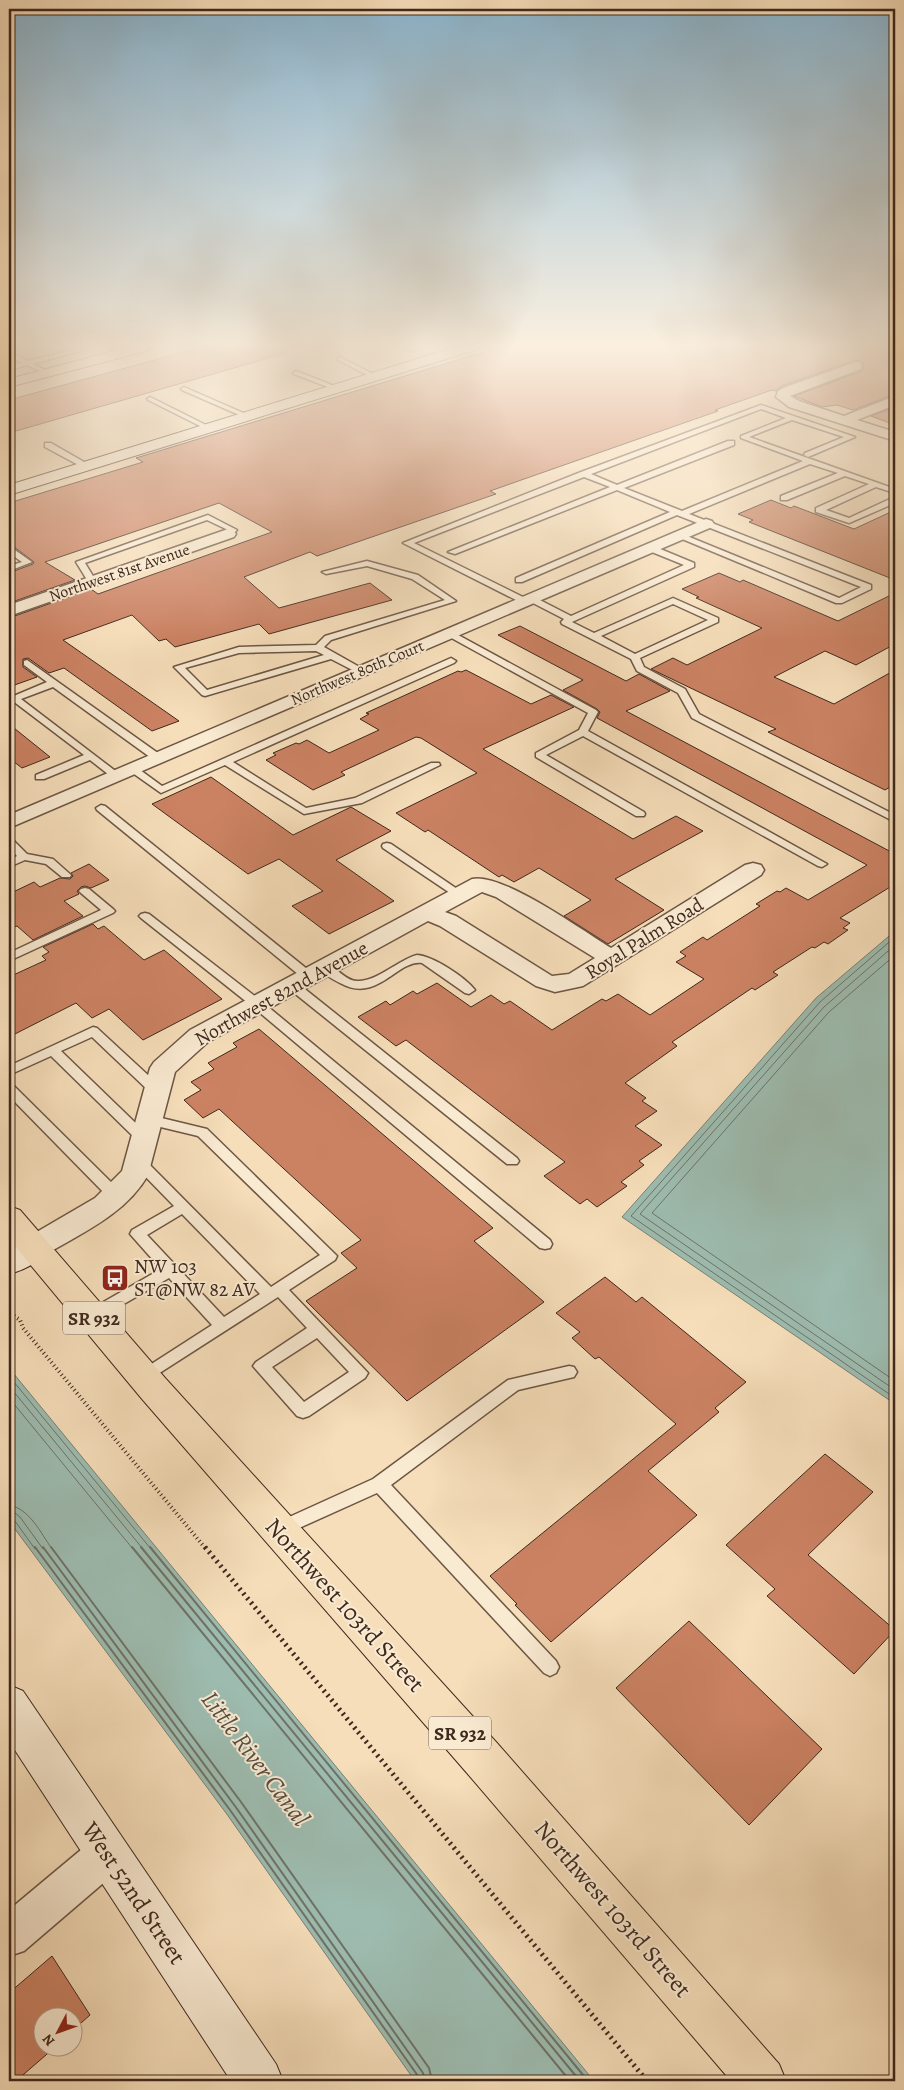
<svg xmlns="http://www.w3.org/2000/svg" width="904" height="2090" font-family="Alegreya,serif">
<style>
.water{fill:#9dbcb0;stroke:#778175}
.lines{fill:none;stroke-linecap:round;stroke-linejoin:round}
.shore-far1{stroke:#6e7266;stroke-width:1}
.shore{stroke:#6e7266;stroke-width:2}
.building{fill:#cb8263;stroke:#3f281d}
.lane-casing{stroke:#6d5644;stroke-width:3}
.street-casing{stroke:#6d5644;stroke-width:3}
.secondary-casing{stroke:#3f281d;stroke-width:2}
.primary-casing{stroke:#3f281d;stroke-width:2}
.path-far1{stroke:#3f281d;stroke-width:4;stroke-dasharray:1 3;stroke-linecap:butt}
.path{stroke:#3f281d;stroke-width:5;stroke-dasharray:2 4;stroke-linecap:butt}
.lane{fill:#f9ead2;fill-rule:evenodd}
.street{fill:#f9ead2;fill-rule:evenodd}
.secondary{fill:#f9ead2;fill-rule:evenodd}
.primary{fill:#f6deba;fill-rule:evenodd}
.labels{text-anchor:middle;stroke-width:4;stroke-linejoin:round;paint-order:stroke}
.far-street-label{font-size:16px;fill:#3f281d;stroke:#f9ead2}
.shield{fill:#f9ead2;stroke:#776253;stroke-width:1}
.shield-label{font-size:19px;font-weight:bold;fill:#3f281d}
.street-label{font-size:20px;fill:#3f281d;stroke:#f9ead2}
.poi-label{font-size:20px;fill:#3f281d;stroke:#f9ead2;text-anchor:start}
.near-street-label{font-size:24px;fill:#3f281d;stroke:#f9ead2}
.near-water-label{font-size:25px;font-style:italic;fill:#564d42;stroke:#f9ead2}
</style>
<rect width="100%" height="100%" fill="#f6deba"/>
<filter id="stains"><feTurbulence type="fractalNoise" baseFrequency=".004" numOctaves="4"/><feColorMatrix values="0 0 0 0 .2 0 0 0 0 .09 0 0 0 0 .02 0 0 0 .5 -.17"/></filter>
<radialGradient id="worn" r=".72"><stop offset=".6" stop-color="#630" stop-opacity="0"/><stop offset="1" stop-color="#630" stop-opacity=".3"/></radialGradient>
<g class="water">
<path d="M895 931V1404L622 1217 816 998Z"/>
<path d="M9 1368 594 2081H415L226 1813 9 1521Z"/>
</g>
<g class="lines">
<g class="shore-far1">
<path d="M895 937 820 1002 631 1216 895 1398"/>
<path d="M895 945 824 1007 640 1214 895 1390"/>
<path d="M895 955 829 1012 652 1213 895 1381"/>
<path d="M9 1376 151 1549"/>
<path d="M9 1386 143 1549"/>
<path d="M9 1398 133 1549"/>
<path d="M9 1505C30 1509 40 1532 52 1549"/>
<path d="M9 1512 15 1513 20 1517 43 1549"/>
<path d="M9 1519 15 1521 35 1549"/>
</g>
<g class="shore">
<path d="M35 1547 230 1810 418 2076 419 2081"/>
<path d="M43 1547 235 1806 423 2073 425 2081"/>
<path d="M51 1547 241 1802 429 2068 432 2081"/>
<path d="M132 1547 570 2081"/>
<path d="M141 1547 580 2081"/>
<path d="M150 1547 588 2081"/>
</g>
</g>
<g class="building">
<path d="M202 347H285L286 353 9 433V400Z"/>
<path d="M500 347H870L895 355V394L853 410 837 405 822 407 794 396 862 371 864 367 863 362 855 360 782 386 776 391 772 390 715 410 718 411 490 491 496 494 317 556 310 552 244 577 279 608 370 583 392 600 269 634 259 624 175 647 166 639 159 641 132 615 63 640 179 721 152 731 64 668 49 673 28 658 23 659V667L37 677 9 687V618L91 589 98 594 272 532 219 503 45 562 75 580 9 603V573L33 564 34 562 13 546H9V503L143 462 136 458Z"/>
<path d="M895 407V425L871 416Z"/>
<path d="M771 500 791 508 794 506 854 529 895 510V580L749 522 753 520 738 514Z"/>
<path d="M719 573 740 582 743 580 838 621 895 593V644L856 665 825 651 774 677 834 704 895 670V784L885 790 768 732 776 729 651 669 673 658 687 665 762 628 696 598 699 597 682 589Z"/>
<path d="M520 626 626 681 639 674 670 691 626 711 895 854V884L840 918 850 923 843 928 848 930 828 944 824 942 815 948 812 947 773 972 778 975 755 990 752 988 672 1042 677 1046 625 1083 646 1098 642 1101 657 1111 635 1126 662 1145 639 1161 644 1165 621 1182 627 1186 597 1207 587 1199 580 1204 544 1176 565 1162 406 1040 396 1046 358 1017 386 1001 390 1005 413 991 417 994 437 983 471 1007 491 995 504 1004 510 1001 552 1030 602 999 606 1001 618 994 650 1015 704 979 676 962 686 956 680 952 703 937 707 940 760 906 756 904 777 891 780 892 786 888 808 900 867 865 597 718 600 712 597 709 563 690 583 680 498 635Z"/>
<path d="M466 670 531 704 551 695 574 707 483 749 633 839 676 816 703 831 615 879 664 910 608 944 564 916 591 900 539 868 514 882 502 875 499 877 428 830 425 832 396 813 477 773 421 738 416 737 341 772 345 775 313 790 266 760 276 755 273 753 296 743 299 744 307 740 329 753 379 730 360 719 369 714 366 713 458 671 461 672Z"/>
<path d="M9 724 50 757 22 768 9 758Z"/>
<path d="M211 777 293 835 351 807 391 831 336 860 394 901 329 934 292 906 323 891 279 859 248 874 152 804Z"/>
<path d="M89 864 109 880 91 888 85 886 81 887 77 891 79 894 64 901 83 916 33 940 17 926 9 929V894L34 882 40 887 60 878 70 879 73 876 71 873Z"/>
<path d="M93 924 98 929 104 926 144 960 164 950 222 999 143 1040 109 1009 92 1018 76 1003 9 1037V977L46 960 42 956 49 952 43 947Z"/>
<path d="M259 1029 493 1228 474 1241 544 1302 407 1401 306 1301 357 1268 341 1253 361 1240 219 1109 203 1118 184 1100 201 1090 191 1082 214 1069 208 1063 237 1047 233 1043Z"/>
<path d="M605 1277 636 1302 642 1297 746 1382 715 1408 719 1412 648 1471 697 1515 551 1642 515 1605 517 1604 490 1576 676 1424 599 1357 595 1359 572 1338 580 1332 556 1313Z"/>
<path d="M825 1454 873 1492 808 1555 895 1630 854 1674 767 1596 775 1589 726 1545Z"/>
<path d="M689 1621 822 1749 749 1825 616 1688Z"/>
<path d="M52 1956 90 2015 72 2031V2018H42V2048H54L16 2081 9 2069V1993Z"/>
</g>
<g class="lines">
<g class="lane-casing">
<g id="lane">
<path d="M84 347H94L33 364 49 372V374H45L27 365 9 370V366L22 363 9 356V352L28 361Z"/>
<path d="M110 347H118L128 352 123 353Z"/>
<path d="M415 347H424L411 352 408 350Z"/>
<path d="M340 357 375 375 376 376 371 377 338 360V358Z"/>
<path d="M296 371 337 387 338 388 333 389 294 374 293 373Z"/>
<path d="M184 387 248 415 249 416 244 417 182 390 181 389Z"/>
<path d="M150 397 210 427 211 428 206 429 148 400 147 399Z"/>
<path d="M761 405 855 437 808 457 804 455 805 453 844 437 792 420 749 437 895 489V493L876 487 826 510 849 518 892 498H895V503L849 523 816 512V508L869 484 845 476 787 500H781V496L838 473 810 464 689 514 871 585V589L842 603H836L675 536 682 534 839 598 861 587 677 515 522 582H516V578L670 512 617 490 455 554 448 552 610 487 584 477 414 543 527 599 534 597 571 616 684 565 647 550V546H653L694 563V567L572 622 594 633 673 598 718 618V622L640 658 644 667 685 689 699 714 895 815V822L692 718 678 693 637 671 631 659 562 624 561 622 564 619 529 601 522 603 403 543 581 472ZM761 409 786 418 741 436V438L803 461 682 511 624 488 734 445V441H728L617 485 591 474ZM673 604 708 620 635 654 601 636Z"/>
<path d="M45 443H51L91 466 84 468 45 447Z"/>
<path d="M208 515 237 530 231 536H225L224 534 228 530 207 520 85 563 96 581 92 583H89L76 562Z"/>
<path d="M9 548H12L32 562 9 571V566L22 562 9 553Z"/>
<path d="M367 561 418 575 456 601 331 640 324 647 363 669V673L360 674 331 659 205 696 202 695 174 667 239 647 316 645 325 636 445 600 412 579 367 566 326 574 322 572ZM316 651 324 655 207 690 185 668 239 653Z"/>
<path d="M449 630 596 710 598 712 588 731 827 864 822 867 818 866 583 736 546 755 644 812 645 814 644 816H636L536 757V753L579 730 588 713 446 635 445 633Z"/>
<path d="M451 658 456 661 454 663 233 762 306 808 355 798 431 763H439L440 765 362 803 304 814 225 765 161 793 127 769 132 766 136 767 162 786Z"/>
<path d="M27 660 162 756V760H154L53 687 21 699 122 776 121 778H113L90 760 44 779H36V775L84 755 9 698 47 682 24 665V661Z"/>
<path d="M101 805 105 806 312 973 314 976 312 979H304L97 810 96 808Z"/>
<path d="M9 839 13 840 27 854 53 859 71 875 70 877H62L46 864 25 860 9 867V860L17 856 9 848Z"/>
<path d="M387 843 391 844 466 895 460 898 456 897 383 848 382 846 383 844Z"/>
<path d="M85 888 89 889 113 909 115 911 113 913 9 961V953L101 910 81 893 79 891 81 889Z"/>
<path d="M145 913 149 914 261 1001 550 1240 552 1244 550 1248 545 1249 540 1248 253 1007 141 918 139 916 141 914Z"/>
<path d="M417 955C433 956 465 977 475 990L469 994 465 993 422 963C396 960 378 1004 340 983 332 979 323 974 318 967L320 964C334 961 343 981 357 981 377 982 398 960 417 955Z"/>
<path d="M292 981 296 982 517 1158 519 1161 517 1164H507L288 988 286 985 288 982Z"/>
<path d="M93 1027 97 1028 162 1088 163 1091 162 1094H152L92 1037 61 1051 149 1136 151 1139 149 1142H139L51 1056 9 1075V1066Z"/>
<path d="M9 1085 14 1086 120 1191 122 1195 120 1199 115 1200 110 1199 9 1096Z"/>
<path d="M149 1115 207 1129 337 1256 335 1260 289 1290 368 1373 365 1378 309 1416 303 1418 297 1416 253 1366 256 1362 307 1328 278 1297 144 1383 139 1382 136 1377 139 1372 212 1325 169 1278 96 1320 91 1322 86 1320 84 1316 86 1312 161 1269 130 1234 132 1230 174 1206 134 1165 132 1162 134 1159H144L271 1287 320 1255 198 1136 144 1123 142 1120 144 1117ZM182 1214 260 1294 224 1317 147 1235ZM317 1338 349 1372 304 1402 272 1367Z"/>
<path d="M569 1366 574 1367 577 1372 574 1377 518 1390 391 1485 556 1661 559 1667 556 1673 550 1676 544 1673 377 1493 288 1533 282 1536 276 1533 274 1528 276 1523 373 1479 508 1380Z"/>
</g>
</g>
<g class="street-casing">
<g id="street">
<path d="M856 362 861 363 862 366 861 369 790 396 799 401 844 416 895 396V405L857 420 895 432V441L789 407 776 397 778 391 783 388Z"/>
<path d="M706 519 712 521 714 524 712 527 9 828V815Z"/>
<path d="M228 529 234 531 236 534 234 537 9 616V605Z"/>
<path d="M753 863 761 865 764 870 761 875 583 986 555 992 536 986 440 926 428 921 208 1042 175 1072 148 1175C126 1214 80 1234 43 1256L33 1259 23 1256 19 1248 23 1240 95 1198 122 1171 150 1068 154 1062 190 1030 472 879C502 872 583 931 611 948L745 865ZM482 892 496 897 595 958 569 974 552 976 456 916 445 912Z"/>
<path d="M108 1833 122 1839 128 1853 122 1867 24 1951 9 1956V1910L94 1839Z"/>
</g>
</g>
<g class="secondary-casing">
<g id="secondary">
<path d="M129 347H152L150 350 9 387V379Z"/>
<path d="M456 347H477L475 350 9 495V485Z"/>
<path d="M33 1236 44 1239 49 1248C41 1262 24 1270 9 1274V1247Z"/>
<path d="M9 1685 23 1691 276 2064 283 2081H231L9 1741Z"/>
</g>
</g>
<g class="primary-casing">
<path id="primary" d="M9 1206 20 1210 166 1379 497 1743 779 2064 786 2081H731L467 1773 142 1399 9 1239Z"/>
</g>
<path class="path-far1" d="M14 1316 20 1320 23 1328 206 1549"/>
<path class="path" d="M205 1547 647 2081"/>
<use href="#lane" class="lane"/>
<use href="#street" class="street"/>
<use href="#secondary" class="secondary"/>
<use href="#primary" class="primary"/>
</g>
<linearGradient id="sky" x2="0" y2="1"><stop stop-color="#8ab7d2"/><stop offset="0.54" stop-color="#fbf0e0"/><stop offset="1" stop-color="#fbf0e0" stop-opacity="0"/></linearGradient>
<rect width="904" height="640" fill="url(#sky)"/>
<defs>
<g id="bus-square" transform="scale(1.4375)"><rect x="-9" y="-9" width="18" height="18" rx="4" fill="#8f2418" stroke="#f9ead2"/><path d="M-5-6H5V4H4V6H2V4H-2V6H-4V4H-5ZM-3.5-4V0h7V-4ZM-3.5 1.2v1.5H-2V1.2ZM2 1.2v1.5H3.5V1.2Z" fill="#fff"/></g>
</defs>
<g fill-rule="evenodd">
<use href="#bus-square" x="115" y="1278"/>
</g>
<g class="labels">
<g class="far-street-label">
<text transform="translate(119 572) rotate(-19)" y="6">Northwest 81st Avenue</text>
<text transform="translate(357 672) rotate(-23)" y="6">Northwest 80th Court</text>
</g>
<g class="shield">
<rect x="63" y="1301.5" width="62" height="33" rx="4"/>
<rect x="429" y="1716.5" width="62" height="33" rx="4"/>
</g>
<g class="shield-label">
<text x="94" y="1325">SR 932</text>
<text x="460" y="1740">SR 932</text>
</g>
<g class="street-label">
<text transform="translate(644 938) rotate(-32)" y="7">Royal Palm Road</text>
<text transform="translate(281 993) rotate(-29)" y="7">Northwest 82nd Avenue</text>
</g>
<g class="poi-label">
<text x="134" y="1273">NW 103<tspan x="134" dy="23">ST@NW 82 AV</tspan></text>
</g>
<g class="near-street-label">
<text transform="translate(345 1605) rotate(48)" y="8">Northwest 103rd Street</text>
<text transform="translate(134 1893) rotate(56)" y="8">West 52nd Street</text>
<text transform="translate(613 1909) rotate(49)" y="8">Northwest 103rd Street</text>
</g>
<g class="near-water-label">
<text transform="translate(256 1758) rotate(53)" y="9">Little River Canal</text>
</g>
</g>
<rect width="904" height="2090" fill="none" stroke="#f6deba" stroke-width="30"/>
<rect x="10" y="10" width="884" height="2070" fill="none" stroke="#3f281d" stroke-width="2.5"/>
<rect x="15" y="15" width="874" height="2060" fill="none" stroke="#3f281d"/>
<g transform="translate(58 2032) rotate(229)"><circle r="24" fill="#f9ead2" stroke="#af9c8a"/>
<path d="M0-4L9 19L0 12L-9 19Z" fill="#8f2418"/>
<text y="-8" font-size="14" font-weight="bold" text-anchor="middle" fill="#3f281d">N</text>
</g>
<rect width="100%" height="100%" filter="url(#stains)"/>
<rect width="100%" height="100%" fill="url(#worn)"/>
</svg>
